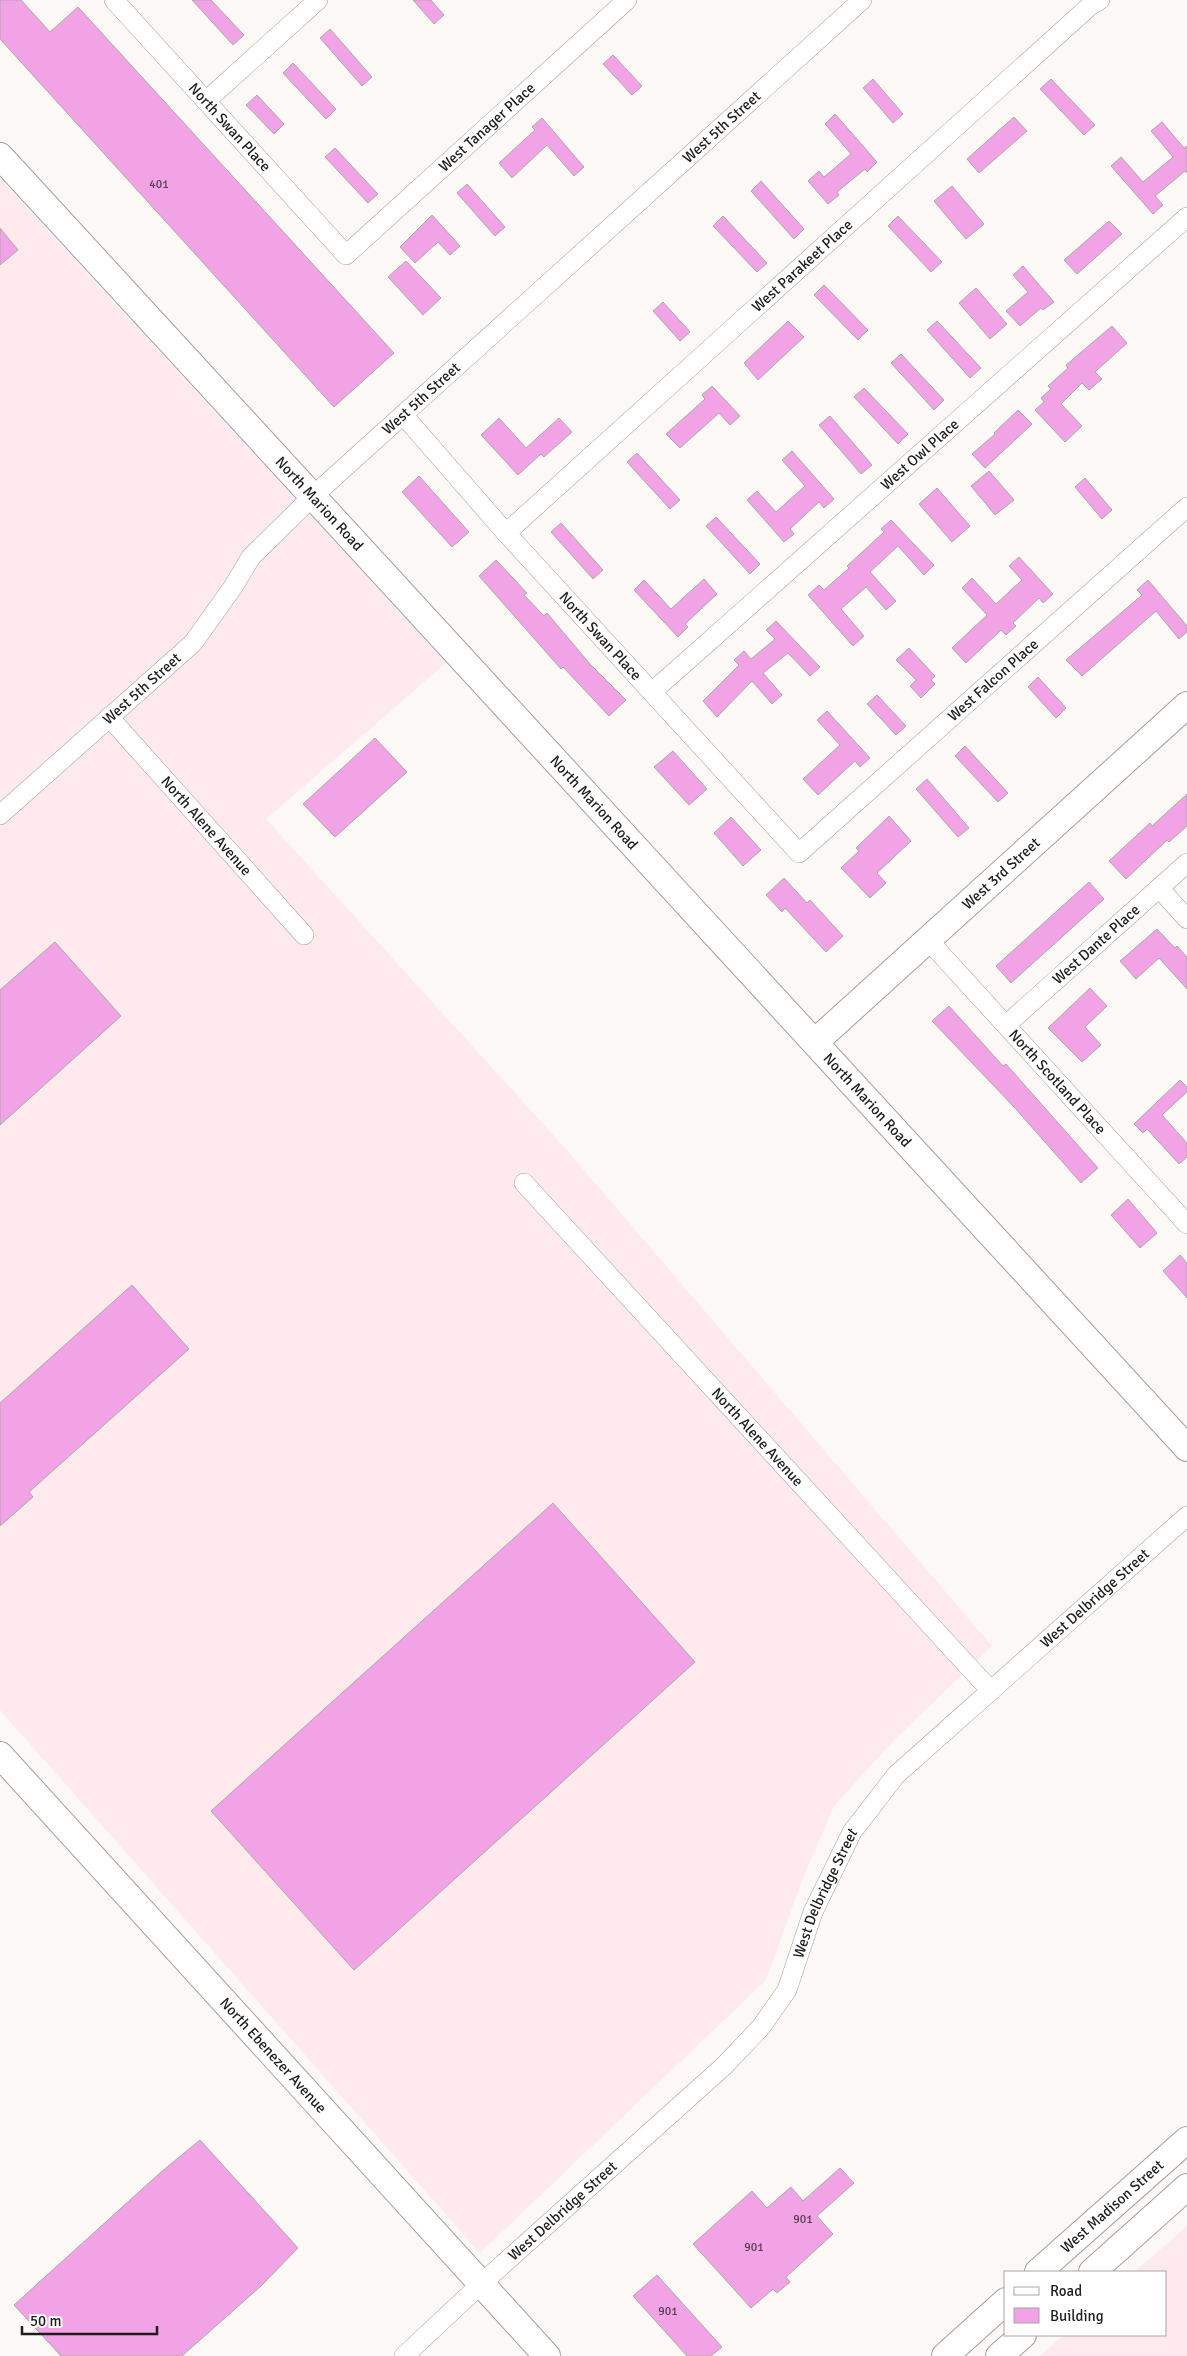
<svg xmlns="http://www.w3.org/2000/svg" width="1187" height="2356" font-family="Signika,sans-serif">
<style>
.industrial{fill:#fee9ed}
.building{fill:#f2a3e5;stroke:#aba8aa}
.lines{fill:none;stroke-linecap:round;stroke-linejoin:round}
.street-casing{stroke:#a2a09d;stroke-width:20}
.secondary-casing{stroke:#a2a09d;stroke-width:28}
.street{stroke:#fff;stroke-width:19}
.secondary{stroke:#fff;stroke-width:26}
.labels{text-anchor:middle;stroke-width:4.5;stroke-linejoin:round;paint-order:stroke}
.number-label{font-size:12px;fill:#533e4e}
.street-label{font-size:15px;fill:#1e1d1c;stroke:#fff}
</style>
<rect width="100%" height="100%" fill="#fbf8f6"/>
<g class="industrial">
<path d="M0 179 446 663 266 819 564 1147 992 1646 894 1740 834 1806 803 1878 766 1980 480 2253 0 1710Z"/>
<path d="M1187 2226V2356H1040L1064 2335H1166V2272H1135Z"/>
</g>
<g class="building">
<path d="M0 0H21L50 32 78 7 394 353 334 407 0 39Z"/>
<path d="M192 0H211L244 35 233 45Z"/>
<path d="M413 0H431L444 15 434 24Z"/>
<path d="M330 29 372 77 362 86 320 38Z"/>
<path d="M613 55 642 86 632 95 603 64Z"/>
<path d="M293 63 336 109 326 119 283 73Z"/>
<path d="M873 79 903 114 893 123 863 88Z"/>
<path d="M1051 79 1095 125 1084 135 1040 89Z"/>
<path d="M257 95 284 124 274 134 246 105Z"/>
<path d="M835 114 877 162 867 172 865 169 837 192 839 195 828 204 808 181 819 171 824 177 851 154 825 124Z"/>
<path d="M1014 117 1027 131 979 173 967 159Z"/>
<path d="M542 118 584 167 574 176 547 145 512 178 499 163 535 130 532 127Z"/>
<path d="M1162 122 1184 148 1187 146V173L1185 171 1155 196 1163 205 1153 214 1111 166 1121 157 1143 182 1173 157 1151 131Z"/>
<path d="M335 148 378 194 368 203 325 157Z"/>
<path d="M761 181 804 229 794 239 751 191Z"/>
<path d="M467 184 505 227 495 236 457 193Z"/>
<path d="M952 186 984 224 966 239 934 201Z"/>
<path d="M432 215 460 246 450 255 438 242 415 263 400 247Z"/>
<path d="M723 216 767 263 757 272 713 226Z"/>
<path d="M898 216 942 262 931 272 888 226Z"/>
<path d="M1109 221 1122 234 1077 274 1064 260Z"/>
<path d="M0 228 18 250 0 265Z"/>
<path d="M406 261 441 298 423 315 388 277Z"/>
<path d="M1023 266 1054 302 1043 310 1041 308 1020 326 1006 311 1028 292 1013 275Z"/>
<path d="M824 285 868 330 858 340 814 295Z"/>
<path d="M976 288 1007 324 990 339 959 303Z"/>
<path d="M663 302 690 332 680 341 653 311Z"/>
<path d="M788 321 804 337 758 380 744 363Z"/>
<path d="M937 321 981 368 970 378 927 330Z"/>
<path d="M1112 326 1127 343 1095 372 1102 379 1089 390 1082 383 1061 404 1082 426 1065 442 1035 410 1044 402 1041 398 1051 389 1048 386 1068 368 1066 365Z"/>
<path d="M901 354 944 400 934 410 891 363Z"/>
<path d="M712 386 740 416 730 425 719 413 680 448 666 434 705 399 702 395Z"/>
<path d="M864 388 908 434 898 444 854 397Z"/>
<path d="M1018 410 1032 424 985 468 972 454 995 434 994 433Z"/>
<path d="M830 416 872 465 861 474 819 425Z"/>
<path d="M499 418 526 448 559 418 572 432 544 457 541 454 518 475 481 435Z"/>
<path d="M792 451 834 499 824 508 819 502 790 529 794 534 784 542 747 500 757 491 776 512 805 486 782 460Z"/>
<path d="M637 453 680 500 670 509 627 462Z"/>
<path d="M989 471 1014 500 995 515 971 486Z"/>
<path d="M419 476 469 532 452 547 402 492Z"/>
<path d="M1085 478 1112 510 1102 519 1075 487Z"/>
<path d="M937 488 970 526 952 542 919 504Z"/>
<path d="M716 517 760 564 750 574 706 526Z"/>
<path d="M891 520 934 565 924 575 898 546 870 572 896 601 886 610 866 587 841 609 864 636 853 646 808 595 819 585 824 590 849 568 847 566 884 532 881 529Z"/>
<path d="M561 523 603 570 593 579 551 532Z"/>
<path d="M1019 557 1053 594 1043 603 1039 598 1013 623 1016 626 1006 635 1001 630 966 663 952 648 987 615 962 588 972 578 996 604 1022 580 1009 566Z"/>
<path d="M496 560 527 593 524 595 544 616 547 613 590 664 626 700 609 716 563 667 561 669 479 576Z"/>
<path d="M704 579 717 594 685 624 688 627 678 637 634 590 644 580 671 609Z"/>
<path d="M1148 580 1187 626V632L1179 639 1156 611 1082 676 1066 660 1142 595 1137 590Z"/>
<path d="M776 621 820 667 810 676 788 653 763 673 782 695 772 704 752 681 717 717 703 701 739 665 734 660 744 651 751 659 775 639 766 630Z"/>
<path d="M909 648 935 676 931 680 935 684 921 698 910 686 916 680 896 660Z"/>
<path d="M1038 677 1066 708 1056 718 1028 687Z"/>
<path d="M877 695 906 726 896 735 867 704Z"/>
<path d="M827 711 870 758 860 767 855 761 818 795 803 779 840 745 817 720Z"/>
<path d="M375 738 407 772 335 837 303 804Z"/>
<path d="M965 746 1008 793 998 802 955 756Z"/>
<path d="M673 751 707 789 689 805 654 767Z"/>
<path d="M927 779 969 828 958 837 916 789Z"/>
<path d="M1187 794V826L1169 842 1167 840 1126 879 1109 861 1150 823 1152 826Z"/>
<path d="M889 816 911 841 877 873 886 883 870 898 841 868 859 851 856 848Z"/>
<path d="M731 817 761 850 743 866 714 833Z"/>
<path d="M784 878 807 903 810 900 843 936 826 952 785 908 782 912 766 895Z"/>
<path d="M1089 882 1104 899 1011 983 996 966Z"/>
<path d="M1157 929 1175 948 1177 946 1187 957V989L1159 958 1136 979 1120 961Z"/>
<path d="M55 942 121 1016 0 1125V990Z"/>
<path d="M1090 988 1107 1006 1085 1027 1101 1045 1082 1062 1048 1028Z"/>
<path d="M949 1006 1003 1066 1006 1064 1098 1168 1081 1183 1015 1108 932 1021Z"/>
<path d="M1180 1080 1187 1087V1092L1162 1115 1187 1143V1157L1179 1164 1147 1129 1143 1133 1134 1124Z"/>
<path d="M1128 1199 1157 1233 1140 1248 1111 1215Z"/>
<path d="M1180 1255 1187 1263V1298L1163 1271Z"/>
<path d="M132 1285 189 1349 29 1492 33 1497 0 1526V1403Z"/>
<path d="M553 1503 695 1662 354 1970 211 1811Z"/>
<path d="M200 2140 298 2248 261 2286 182 2356H61L14 2305 161 2172Z"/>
<path d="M840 2168 854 2183 817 2216 833 2234 786 2277 790 2282 777 2293 773 2289 751 2308 693 2244 752 2191 767 2208 791 2187 803 2201Z"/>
<path d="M657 2275 722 2347 711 2356H687L633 2296Z"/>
</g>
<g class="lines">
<g class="street-casing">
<g id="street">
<path id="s1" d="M114 0 346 255 627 0"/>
<path d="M207 100 318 0"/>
<path id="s2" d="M404 416 506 533 799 853 1187 507"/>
<path id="s3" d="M506 533 1091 5 1100 0"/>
<path id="s4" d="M652 692 1187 217"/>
<path id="s5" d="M109 717 304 935"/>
<path id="s6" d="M0 815 193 643 233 587 251 557 312 497 862 0"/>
<path d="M1159 888 1187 919"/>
<path id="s7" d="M928 940 1187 1224"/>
<path id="s8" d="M1006 1025 1187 863"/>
<path id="s9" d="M524 1183 991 1691"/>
<path id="s10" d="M404 2356 481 2284 724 2066 761 2027 787 1990 813 1912 852 1832 896 1775 1187 1516"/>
</g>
</g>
<g class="secondary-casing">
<g id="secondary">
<path id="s11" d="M0 156 1187 1448"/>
<path id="s12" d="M815 1042 1187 705"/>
<path id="s13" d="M0 1755 547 2356"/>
<path id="s14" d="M1038 2272 1187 2140"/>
<path d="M1092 2272 1187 2187"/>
<path d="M945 2356 1006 2301"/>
<path d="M999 2356 1023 2335"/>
</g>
</g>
<use href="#street" class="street"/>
<use href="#secondary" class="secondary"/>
</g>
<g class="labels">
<g class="number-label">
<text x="159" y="188">401</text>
<text x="803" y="2223">901</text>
<text x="754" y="2251">901</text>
<text x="668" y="2315">901</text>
</g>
<g class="street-label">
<text dy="5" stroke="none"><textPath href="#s1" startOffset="172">North Swan Place</textPath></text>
<text dy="5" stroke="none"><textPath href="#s1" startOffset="535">West Tanager Place</textPath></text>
<text dy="5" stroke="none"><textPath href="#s6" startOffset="1000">West 5th Street</textPath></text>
<text dy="5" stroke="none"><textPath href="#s3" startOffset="399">West Parakeet Place</textPath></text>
<text dy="5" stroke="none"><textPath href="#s6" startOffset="595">West 5th Street</textPath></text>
<text dy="5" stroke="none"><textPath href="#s4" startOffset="358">West Owl Place</textPath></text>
<text dy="5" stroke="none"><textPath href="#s11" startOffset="472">North Marion Road</textPath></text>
<text dy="5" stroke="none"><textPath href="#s2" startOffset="295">North Swan Place</textPath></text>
<text dy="5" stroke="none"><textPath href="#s2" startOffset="849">West Falcon Place</textPath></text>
<text dy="5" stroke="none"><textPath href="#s6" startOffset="190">West 5th Street</textPath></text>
<text dy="5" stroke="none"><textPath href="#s11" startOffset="878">North Marion Road</textPath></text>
<text dy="5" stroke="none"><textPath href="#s5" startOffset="146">North Alene Avenue</textPath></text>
<text dy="5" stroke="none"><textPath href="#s12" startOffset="251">West 3rd Street</textPath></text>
<text dy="5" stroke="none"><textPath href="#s8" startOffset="121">West Dante Place</textPath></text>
<text dy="5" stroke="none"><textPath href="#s7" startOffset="192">North Scotland Place</textPath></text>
<text dy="5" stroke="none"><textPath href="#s11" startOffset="1282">North Marion Road</textPath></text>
<text dy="5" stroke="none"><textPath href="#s9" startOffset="345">North Alene Avenue</textPath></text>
<text dy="5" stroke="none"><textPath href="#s10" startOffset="1040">West Delbridge Street</textPath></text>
<text dy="5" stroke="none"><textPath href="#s10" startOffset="635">West Delbridge Street</textPath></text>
<text dy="5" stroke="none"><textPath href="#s13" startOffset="406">North Ebenezer Avenue</textPath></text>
<text dy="5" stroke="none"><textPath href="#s14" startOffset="99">West Madison Street</textPath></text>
<text dy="5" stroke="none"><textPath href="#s10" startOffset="215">West Delbridge Street</textPath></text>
</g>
</g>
<rect x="1004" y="2271" width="162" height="65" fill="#ffffff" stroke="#a5a5a4"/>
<rect x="1014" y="2287" width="25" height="8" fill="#ffffff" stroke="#a5a5a4"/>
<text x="1050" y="2296" font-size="15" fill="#1e1d1c">Road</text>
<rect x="1014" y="2308" width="25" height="15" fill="#f2a3e5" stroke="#a5a5a4"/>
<text x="1050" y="2321" font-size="15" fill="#1e1d1c">Building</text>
<path d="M22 2326v8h135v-8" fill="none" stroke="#1e1d1c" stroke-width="2.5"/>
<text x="30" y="2326" font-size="15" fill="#1e1d1c" stroke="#ffffff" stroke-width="4" paint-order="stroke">50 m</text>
</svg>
